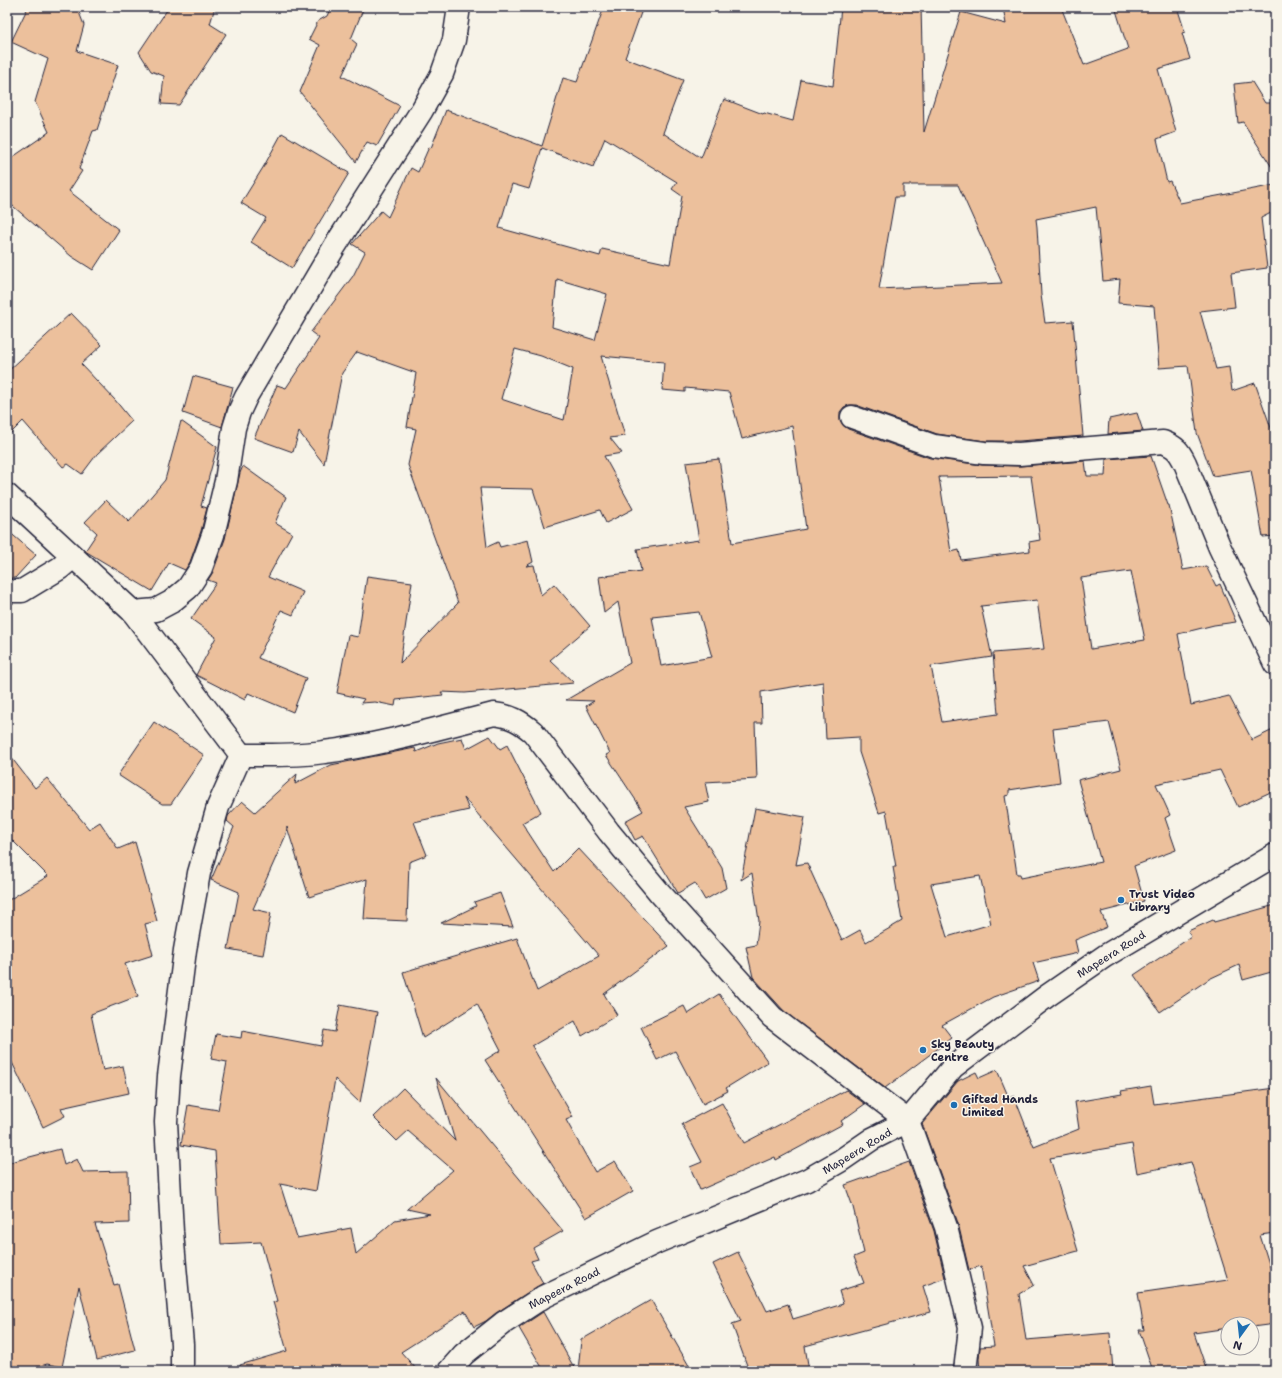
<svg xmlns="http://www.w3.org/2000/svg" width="1282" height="1378" font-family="'Shantell Sans',sans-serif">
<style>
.building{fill:#ecc09c;stroke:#22223b;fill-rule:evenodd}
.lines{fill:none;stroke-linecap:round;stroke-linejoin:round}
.minor-casing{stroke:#22223b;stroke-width:25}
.minor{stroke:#f7f3e8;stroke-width:22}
.poi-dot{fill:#1f6fb2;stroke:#f7f3e8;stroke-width:1.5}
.labels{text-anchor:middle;stroke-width:3;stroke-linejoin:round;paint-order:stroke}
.poi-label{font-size:11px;font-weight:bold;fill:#22223b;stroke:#f7f3e8;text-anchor:start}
.street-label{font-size:11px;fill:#22223b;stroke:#f7f3e8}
</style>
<rect width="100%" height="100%" fill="#f7f3e8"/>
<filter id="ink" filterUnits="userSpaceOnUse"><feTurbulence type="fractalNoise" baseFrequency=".025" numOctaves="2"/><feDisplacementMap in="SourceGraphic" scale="8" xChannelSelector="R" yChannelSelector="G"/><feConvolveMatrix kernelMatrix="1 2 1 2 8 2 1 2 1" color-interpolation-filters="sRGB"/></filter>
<g filter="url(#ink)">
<g class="building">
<path d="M28 7H77L84 25 77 51 118 65 97 130 93 131 79 169 82 171 69 191 119 230 93 270 71 256 7 201V161L49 132 35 102 48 59 11 42Z"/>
<path d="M169 7H215L210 24 226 34 179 105 161 104 164 76 151 71 139 52Z"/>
<path d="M331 7H364L351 39 357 44 342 76 400 106 377 146 367 142 356 162 300 92 320 45 309 39 318 21 327 16Z"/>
<path d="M604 7H643L625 58 683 80 663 133 701 158 724 99 763 114 764 113 793 121 801 80 833 86 841 7H921L924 132 961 12 1006 24 1003 7H1061L1084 65 1128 49 1115 7H1177L1185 32 1182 33 1190 59 1158 69 1176 132 1157 139 1167 182 1170 181 1180 203 1275 185V211L1261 218 1267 268 1231 273 1235 307 1200 311 1216 369 1229 367 1232 391 1255 383 1275 439V536L1263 537 1251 470 1213 476 1197 433 1188 366 1159 368 1154 306 1118 303 1120 279 1103 281 1096 207 1036 219 1037 227 1041 295 1045 323 1073 321 1083 436 1019 441H985L937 434 856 405H849L844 407 840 412V420L843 425 848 429 930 458 982 465 1020 466 1085 461 1087 476H1105L1106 459 1151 456 1168 505H1169L1183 570 1206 566 1216 586 1220 584 1236 622 1214 625 1178 634 1191 705 1229 696 1252 740 1275 729V790L1238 807 1220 770 1156 784 1170 815 1165 818 1176 850 1134 866 1144 901 1101 912 1107 927 1075 940 1078 953 1033 963 1039 981 993 997 942 1025 952 1038 885 1088 785 1012 753 977 746 947 756 945 759 921 752 873 741 880 755 808 805 817 796 865 807 863 842 940 860 930 866 942 902 921 893 867H896L886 811 879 813 859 752V737L826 739 823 682 761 692 762 723H755L757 779 705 782 709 802 684 807 722 868 726 888 705 900 695 883 678 893 643 836 635 840 625 821 643 811 606 755 610 753 586 706 594 701 566 700 630 663 618 602 604 613 599 577 641 571 637 549 699 540 686 463 719 459 732 543 806 529 792 426 742 439 729 392 685 388V392L662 390 664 362 601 356 625 436 610 438 622 453 604 456 633 509 606 523 600 510 545 527 533 489 480 488 487 547 498 542 500 547 528 540 533 562 526 566 534 565 541 595 554 584 590 626 550 660 574 683 465 693 441 692 443 695 396 700 395 706 375 702 361 703 364 699 337 693 348 635 358 637 367 576 412 582 400 663 458 603 408 465 416 429 407 427 416 373 357 352 342 373 324 464 299 432 293 452 254 438 277 385 286 388 319 338 311 332 353 276 365 252 352 244 381 211 388 217 411 168 418 172 429 147 431 148 446 110 542 146 563 78 577 82ZM605 138 677 182 672 189 682 196 670 264 602 249 600 256 499 228 512 184 529 189 542 148 593 167ZM903 185H958L1002 283 879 289 895 197H903ZM557 279 607 294 595 340 552 327ZM515 349 541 356 573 369 564 420 501 399ZM1031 476 1040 540 1029 542 1030 551 961 560 959 550 951 552 939 477ZM1131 571 1145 640 1091 649 1081 578ZM1037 600 1044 649 993 653 998 714 942 722 931 666 992 657 981 606ZM699 612 712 657 661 666 652 617ZM1109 722 1121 769 1078 780 1101 862 1021 878 1020 874H1017L1005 796 1009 795V790L1060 782 1053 729ZM980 876 991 924 947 937 931 884Z"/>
<path d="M1252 82 1265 103H1275V172L1243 122 1238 123 1234 84Z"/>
<path d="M282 133 349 173 292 268 251 242 266 218 241 203 264 166Z"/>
<path d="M71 313 102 345 81 364 115 400 132 421 97 454 82 474 68 464 63 467 23 421 7 437V372Z"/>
<path d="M193 376 233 387 222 427 183 413Z"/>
<path d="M1137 413 1143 431 1108 434 1109 419Z"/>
<path d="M181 421 217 447 201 506 207 508 201 531 190 562 185 570 169 563 152 591 85 551 97 533 85 522 106 500 129 522 165 480Z"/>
<path d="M243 466 286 497 275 523 292 533 268 577 303 592 293 615 281 610 258 658 306 678 293 712 248 693 245 700 196 675 216 637 191 619 216 583 208 580 213 572 225 539 240 473Z"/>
<path d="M7 530 36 555 15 578H7Z"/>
<path d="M154 722 204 755 171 804H162L118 775Z"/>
<path d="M490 736 500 749 507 745 541 812 522 823 554 872 578 848 669 946 604 994 617 1015 582 1036 575 1021 532 1046 573 1117 566 1120 595 1172 615 1161 633 1191 586 1218 485 1060 501 1050 477 1004 423 1038 403 972 517 938 537 991 599 956 464 798 469 810 414 822 427 855 409 862 407 921 364 919 367 879 309 897 287 827 286 835 253 909 271 913 263 955 228 949 239 892 211 880 234 827 227 821 228 816 242 801 255 812 297 774 295 784 331 765 415 748 416 752 438 743 462 738 466 749Z"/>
<path d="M7 752 35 788 47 778 89 829 100 822 118 849 135 842 157 921 145 924 153 955 125 964 138 996 91 1014 103 1070 123 1066 129 1093 61 1108 65 1116 43 1127 7 1052V901L48 876 7 835Z"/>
<path d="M500 893 513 927 441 923 476 906 474 902Z"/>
<path d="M1275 905V971L1243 980 1239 965 1209 979 1160 1012 1134 975 1191 937 1188 931 1213 920 1214 922Z"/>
<path d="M719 994 768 1062 726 1088 728 1091 703 1104 675 1051 657 1060 641 1027 684 1006 688 1014Z"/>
<path d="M340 1005 377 1012 360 1103 335 1079 316 1191 280 1184 297 1238 351 1228 356 1254 395 1220 430 1214 407 1209 453 1170 408 1131 397 1141 373 1117 403 1088 455 1141 436 1078 563 1231 533 1248 538 1259 531 1261 543 1283 496 1313 486 1321 474 1327 465 1311 401 1352 418 1371H241L240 1365 287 1351 273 1302 277 1301 261 1242 221 1244 215 1151 181 1145 188 1105 218 1110 227 1062 211 1059 216 1034 241 1038 242 1031 321 1046 324 1030 335 1032Z"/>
<path d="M997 1070 1009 1098 1014 1096 1034 1147 1079 1129 1075 1102 1122 1094 1121 1091 1151 1086 1154 1104 1275 1088V1233L1260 1235 1275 1283V1324L1252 1327V1324H1228V1328L1194 1333 1207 1371H1153L1139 1330H1144L1138 1293 1228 1280 1191 1162 1137 1173 1132 1144 1050 1158 1078 1251 1024 1266 1034 1285 1019 1294 1026 1340 1110 1333 1113 1371H980L979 1359 980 1347 994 1346 981 1266 969 1270 958 1223 922 1124 958 1081 976 1072 979 1078Z"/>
<path d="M846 1090 865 1104 841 1121 843 1124 776 1160 775 1157 700 1190 690 1167 702 1162 682 1124 722 1103 744 1143Z"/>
<path d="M60 1149 64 1165 77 1159 83 1172 128 1171 129 1223 95 1224 114 1285 118 1284 135 1350 97 1360 79 1286 62 1367 47 1364 25 1371H7V1163Z"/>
<path d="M909 1162 934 1231 945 1278 923 1286 931 1312 805 1346 809 1371H749L732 1324 741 1321 713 1264 738 1252 767 1311 788 1304 793 1319 843 1304 839 1291 864 1283 854 1257 864 1253 853 1207 845 1185Z"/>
<path d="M651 1300 692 1371H578L581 1340Z"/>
<path d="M543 1312 576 1371H544L519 1328Z"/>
</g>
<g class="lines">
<g class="minor-casing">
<g id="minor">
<path d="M852 417 934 446 984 453 1019 454 1163 442C1176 447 1179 451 1185 463L1220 548 1275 664"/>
<path d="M7 495 133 612 241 755 218 807 199 873 185 950 169 1076 166 1122 172 1232 182 1344V1371"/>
<path d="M7 591H22L60 568 73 557"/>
<path d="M133 612 156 610 171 602 188 588 201 568 213 535 226 481 234 428 239 412 246 397 335 246 422 110 442 74 454 40 459 7"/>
<path d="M241 755C269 755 297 756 324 752 381 745 438 728 494 714 511 716 520 721 533 732L609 832 659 892 772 1017 908 1121 946 1227 970 1328 965 1371"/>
<path d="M449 1371 464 1354 503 1323 543 1297 657 1242 807 1180 840 1161 872 1139 908 1121 953 1067 1047 996 1105 956 1275 855"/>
</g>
</g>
<use href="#minor" class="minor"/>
</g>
</g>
<g class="poi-dot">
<circle cx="1121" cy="900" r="4"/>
<circle cx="923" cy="1050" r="4"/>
<circle cx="954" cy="1105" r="4"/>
</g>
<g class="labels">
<g class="poi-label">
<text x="1129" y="898">Trust Video<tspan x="1129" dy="13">Library</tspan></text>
<text x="931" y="1048">Sky Beauty<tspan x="931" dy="13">Centre</tspan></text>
<text x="962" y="1103">Gifted Hands<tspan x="962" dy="13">Limited</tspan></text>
</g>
<g class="street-label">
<text transform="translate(1111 954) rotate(-32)" y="4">Mapeera Road</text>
<text transform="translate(857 1151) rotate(-31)" y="4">Mapeera Road</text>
<text transform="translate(564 1288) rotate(-27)" y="4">Mapeera Road</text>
</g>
</g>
<rect width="1282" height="1378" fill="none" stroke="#f7f3e8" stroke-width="24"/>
<rect x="12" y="12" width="1258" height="1354" fill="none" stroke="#22223b" stroke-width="1.5" filter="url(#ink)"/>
<g transform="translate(1240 1336) rotate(195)"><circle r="19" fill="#f7f3e8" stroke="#a29fa3"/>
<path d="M0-3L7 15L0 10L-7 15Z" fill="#1f6fb2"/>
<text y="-6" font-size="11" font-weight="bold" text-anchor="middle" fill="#22223b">N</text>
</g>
</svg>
